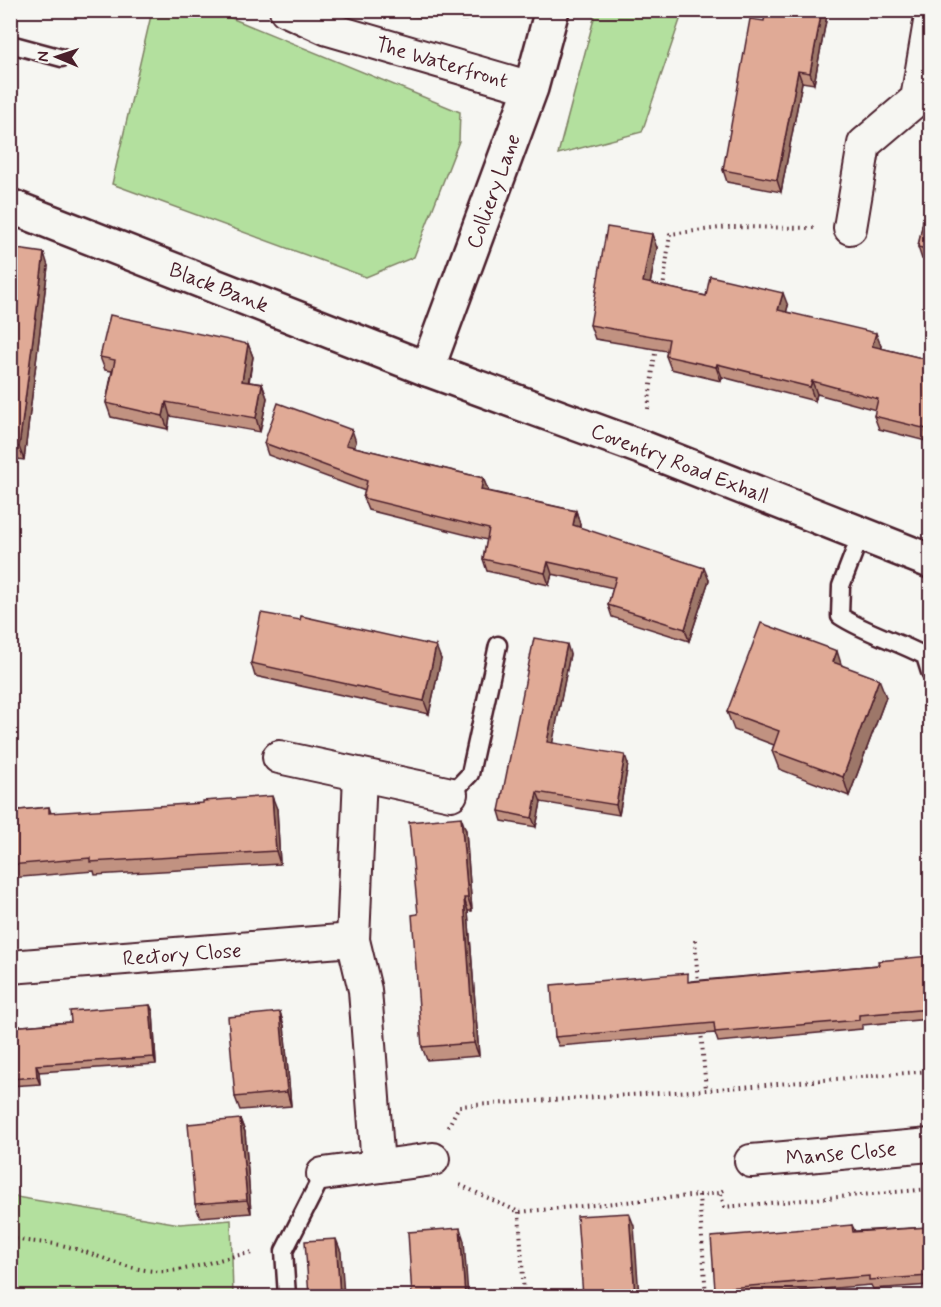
<svg xmlns="http://www.w3.org/2000/svg" width="941" height="1307" font-family="Mynerve,sans-serif">
<style>
.green{fill:#b3e09e;stroke:#7e8064;stroke-width:1.5}
.lines{fill:none;stroke-linecap:round;stroke-linejoin:round}
.service-casing{stroke:#4a1f2b;stroke-width:21}
.minor-casing{stroke:#4a1f2b;stroke-width:36}
.tertiary-casing{stroke:#4a1f2b;stroke-width:38}
.secondary-casing{stroke:#4a1f2b;stroke-width:38}
.path{stroke:#4a1f2b;stroke-width:4;stroke-dasharray:1.5 4.5;stroke-linecap:butt}
.service{stroke:#f6f6f2;stroke-width:16}
.minor{stroke:#f6f6f2;stroke-width:32}
.tertiary{stroke:#f6f6f2;stroke-width:33}
.secondary{stroke:#f6f6f2;stroke-width:33}
.wall{fill:#c19281;stroke:#4a1f2b;stroke-width:1.5}
.shaded-wall{fill:#9d7769;stroke:#4a1f2b;stroke-width:1.5}
.building{fill:#e0aa96;stroke:#4a1f2b;stroke-width:1.5}
.labels{text-anchor:middle;stroke-width:6;stroke-linejoin:round;paint-order:stroke}
.street-label{font-size:21px;fill:#4a1f2b;stroke:#f6f6f2}
</style>
<rect width="100%" height="100%" fill="#f6f6f2"/>
<filter id="ink" filterUnits="userSpaceOnUse"><feTurbulence type="fractalNoise" baseFrequency=".0167" numOctaves="2"/><feDisplacementMap in="SourceGraphic" scale="12" xChannelSelector="R" yChannelSelector="G"/><feConvolveMatrix kernelMatrix="1 2 1 2 8 2 1 2 1" color-interpolation-filters="sRGB"/></filter>
<g filter="url(#ink)">
<g class="green">
<path d="M152 11H214L460 112 459 141 414 257 366 277 112 184Z"/>
<path d="M387 11V10L483 11 466 20 397 16Z"/>
<path d="M596 11H683L642 132 558 154Z"/>
<path d="M10 1196 180 1224 231 1220 233 1296H11Z"/>
</g>
<g class="lines">
<g class="service-casing">
<g id="service">
<path d="M10 44 62 58"/>
<path d="M861 534 841 586 840 616C866 633 897 641 925 656L930 672"/>
<path d="M451 794 470 774 498 645"/>
<path d="M287 1296 284 1251 323 1174"/>
</g>
</g>
<g class="minor-casing">
<g id="minor">
<path d="M286 10 328 29 531 88"/>
<path d="M850 228 864 144 917 99 930 22"/>
<path d="M279 757 451 794"/>
<path d="M360 775 353 940 365 990 378 1166"/>
<path d="M10 967 353 940"/>
<path d="M751 1161 930 1145"/>
<path d="M323 1174 433 1159"/>
</g>
</g>
<g class="tertiary-casing">
<path id="tertiary" d="M427 369 531 88 552 10"/>
</g>
<g class="secondary-casing">
<path id="secondary" d="M10 206 427 369 643 448 930 561"/>
</g>
<g class="path">
<path d="M663 289 670 234 729 227 814 228"/>
<path d="M648 409 656 345"/>
<path d="M695 940 698 984"/>
<path d="M701 1031 706 1090"/>
<path d="M448 1127 459 1106 706 1090 930 1071"/>
<path d="M460 1185 519 1212 721 1193 725 1188"/>
<path d="M721 1194 724 1207 930 1189"/>
<path d="M699 1195 706 1296"/>
<path d="M519 1212 524 1296"/>
<path d="M10 1238C27 1242 44 1242 61 1245 97 1253 131 1274 169 1271 199 1269 225 1255 255 1253"/>
</g>
<use href="#service" class="service"/>
<use href="#minor" class="minor"/>
<use href="#tertiary" class="tertiary"/>
<use href="#secondary" class="secondary"/>
</g>
<g class="wall">
<path d="M828 10 814 84 802 82 781 192 727 182 723 170 764 21Z"/>
<path d="M930 186V261L922 259 918 247Z"/>
<path d="M10 248 48 266 24 460 10 458Z"/>
<path d="M657 248 650 284 706 296 788 306 786 312 881 346 880 348 930 360V443V442L879 429 874 416 876 410 817 394 815 401 722 377 721 381 671 369 666 356 667 351 595 339 590 325Z"/>
<path d="M248 344 253 357 249 382 262 384 267 398 260 432 170 416 168 429 111 417 106 403 112 371 105 370 100 357Z"/>
<path d="M356 442 354 447 483 478 488 491 576 511 580 524V528L709 580 689 641 612 617 608 605 613 588 552 574 549 585 487 571 483 559 487 540 368 510 363 498 365 491 268 455 264 443Z"/>
<path d="M570 654 552 743 628 764 619 815 541 802 536 827 502 821 499 811Z"/>
<path d="M441 659 429 714 255 676 251 663Z"/>
<path d="M842 665 886 697 849 796 779 769 772 751 774 745 734 730 727 712Z"/>
<path d="M49 807 51 813 277 809 280 864 95 875 94 871 10 878V811Z"/>
<path d="M466 831 472 911H468L479 1056 427 1060 422 1047 418 914Z"/>
<path d="M930 956V1019L862 1025V1029L718 1042 715 1033 559 1046 555 1037 691 981 879 965Z"/>
<path d="M150 1005 153 1012 156 1064 39 1072 40 1084 10 1086V1027L71 1022Z"/>
<path d="M280 1012 284 1026 291 1106 240 1110 235 1097Z"/>
<path d="M240 1119 245 1132 251 1213 200 1217 195 1204Z"/>
<path d="M852 1225 855 1231 930 1227V1285L873 1289 871 1285 740 1296H718L715 1289Z"/>
</g>
<g class="shaded-wall">
<path d="M822 10H828L814 84 810 73Z"/>
<path d="M798 71 802 82 781 192 777 180Z"/>
<path d="M652 234 657 248 648 295 643 282Z"/>
<path d="M44 253 48 266 24 460 19 447Z"/>
<path d="M783 293 788 306 783 324 778 310Z"/>
<path d="M876 333 881 346 877 359 872 346Z"/>
<path d="M248 344 253 357 246 394 242 381Z"/>
<path d="M717 364 722 377 721 381 716 367Z"/>
<path d="M812 381 817 394 815 401 810 387Z"/>
<path d="M262 384 267 398 260 432 256 418Z"/>
<path d="M166 402 170 416 168 429 163 416Z"/>
<path d="M352 430 356 442 351 457 346 445Z"/>
<path d="M483 478 488 490 485 502 481 490Z"/>
<path d="M576 511 580 524 577 538 573 525Z"/>
<path d="M548 562 552 574 549 585 545 573Z"/>
<path d="M704 568 709 580 689 641 685 629Z"/>
<path d="M567 644 570 654 551 751 547 742Z"/>
<path d="M436 646 441 659 429 714 424 701Z"/>
<path d="M837 651 843 670 833 662Z"/>
<path d="M879 679 886 697 849 796 843 777Z"/>
<path d="M625 755 628 764 619 815 616 805Z"/>
<path d="M537 792 541 802 536 827 532 818Z"/>
<path d="M272 796 277 809 280 864 276 851Z"/>
<path d="M461 817 466 831 472 911 468 898Z"/>
<path d="M464 898 468 911 479 1056 474 1043Z"/>
<path d="M150 1005 153 1012 156 1064 154 1057Z"/>
<path d="M280 1012 284 1026 291 1106 287 1092Z"/>
<path d="M36 1065 39 1072 40 1084 37 1077Z"/>
<path d="M240 1119 245 1132 251 1213 247 1200Z"/>
<path d="M629 1213 634 1226 639 1296H635Z"/>
<path d="M460 1228 464 1241 468 1296H465Z"/>
<path d="M336 1239 341 1252 344 1296H340Z"/>
</g>
<g class="building">
<path d="M766 10H822L810 73 798 71 777 180 723 170 750 19 764 21Z"/>
<path d="M930 186V250L918 247Z"/>
<path d="M607 227 652 234 643 282 706 296 710 276 783 293 778 310 876 333 872 346 930 360V432H926L927 429 874 416 878 399 812 381 810 387 717 364 716 367 666 356 669 339 590 325Z"/>
<path d="M10 248 44 253 19 447 10 446Z"/>
<path d="M110 315 248 344 242 381 262 384 256 418 166 402 163 416 106 403 115 360 100 357Z"/>
<path d="M278 403 352 430 346 445 483 478 481 490 576 511 573 525 704 568 685 629 608 605 616 577 548 562 545 573 483 559 489 529 363 498 367 481 264 443Z"/>
<path d="M261 613 300 620 301 616 436 646 424 701 251 663Z"/>
<path d="M761 623 837 651 833 662 879 679 843 777 772 751 779 731 727 712Z"/>
<path d="M534 638 567 644 547 742 625 755 616 805 537 792 532 818 499 811Z"/>
<path d="M272 796 276 851 90 862V858L10 865V811L49 807V813L203 803V801Z"/>
<path d="M461 817 468 898H464L474 1043 422 1047 412 915 418 914 409 822Z"/>
<path d="M930 956V1009L859 1015V1020L715 1032 714 1023 555 1037 551 985 688 973V982L879 965 878 961Z"/>
<path d="M150 1005 154 1057 36 1065 37 1077 10 1079V1027L71 1022 70 1011Z"/>
<path d="M280 1012 287 1092 235 1097 228 1017Z"/>
<path d="M240 1119 247 1200 195 1204 188 1124Z"/>
<path d="M629 1213 635 1296H583L577 1216Z"/>
<path d="M852 1225 853 1232 930 1227V1276L869 1280V1276L715 1289 711 1237Z"/>
<path d="M460 1228 465 1296H412L408 1232Z"/>
<path d="M336 1239 340 1296H309L305 1241Z"/>
</g>
</g>
<g class="labels">
<g class="street-label">
<text transform="translate(442 62) rotate(16)" y="7">The Waterfront</text>
<text transform="translate(493 191) rotate(-70)" y="7">Colliery Lane</text>
<text transform="translate(219 287) rotate(21)" y="7">Black Bank</text>
<text transform="translate(680 463) rotate(21)" y="7">Coventry Road Exhall</text>
<text transform="translate(182 954) rotate(-4)" y="7">Rectory Close</text>
<text transform="translate(841 1153) rotate(-5)" y="7">Manse Close</text>
</g>
</g>
<rect width="941" height="1307" fill="none" stroke="#f6f6f2" stroke-width="36"/>
<rect x="18" y="18" width="905" height="1271" fill="none" stroke="#4a1f2b" stroke-width="2" filter="url(#ink)"/>
<g transform="translate(57 57) rotate(272)" stroke="#f6f6f2" stroke-width="4.5" paint-order="stroke">
<path d="M0-4.5L10 22L0 15L-10 22Z" fill="#4a1f2b"/>
<text y="-9" font-size="16" font-weight="bold" text-anchor="middle" fill="#4a1f2b">N</text>
</g>
</svg>
